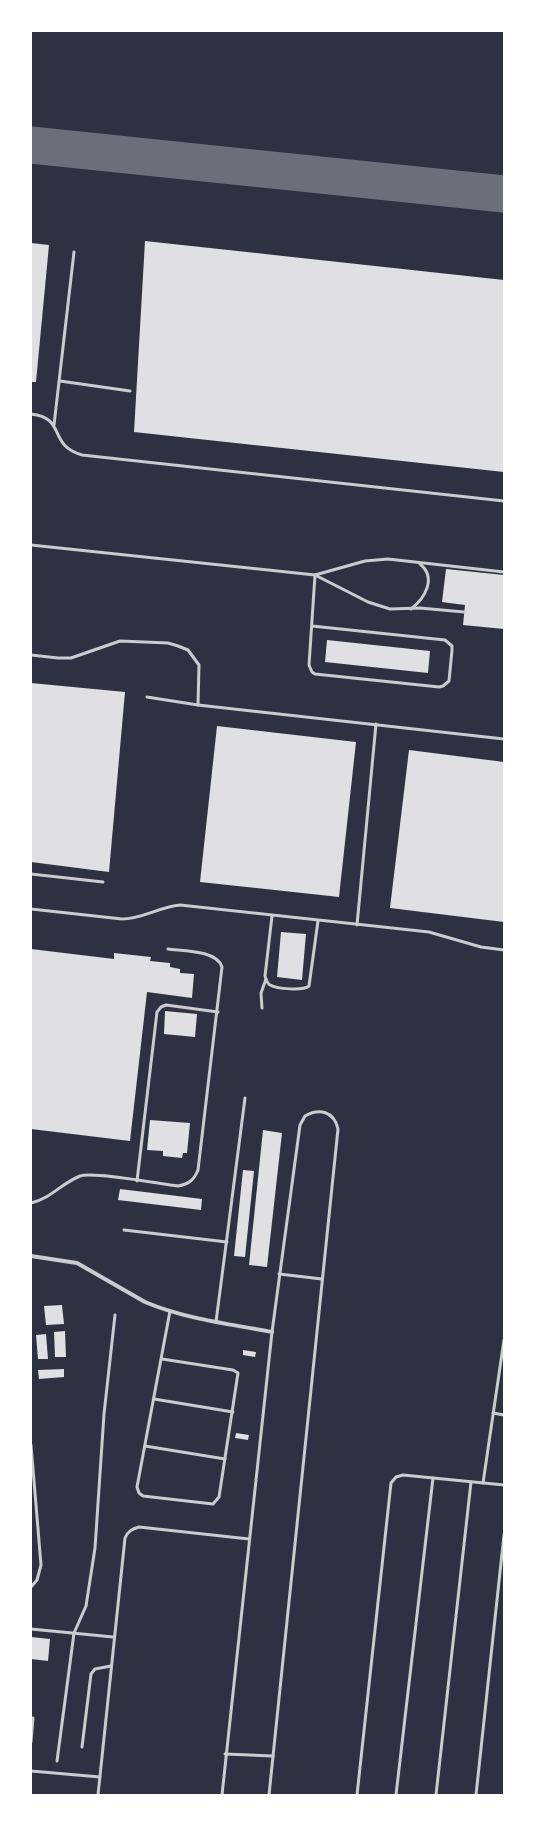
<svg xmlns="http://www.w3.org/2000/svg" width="535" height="1826" font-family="'DejaVu Sans',sans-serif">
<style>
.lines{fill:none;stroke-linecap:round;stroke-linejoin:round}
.taxiway{stroke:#6c6f7a;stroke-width:37}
.building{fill:#e0e0e3}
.service{stroke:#caccd0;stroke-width:3}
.minor{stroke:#caccd0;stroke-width:4}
</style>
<rect width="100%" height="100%" fill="#2d3142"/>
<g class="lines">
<path class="taxiway" d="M31 145 504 194"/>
</g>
<g class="building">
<path d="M145 241 504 280V472L134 432Z"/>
<path d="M31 243 49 245 36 382H31Z"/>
<path d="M446 569 504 575V629L463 625 465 605 442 602Z"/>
<path d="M327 640 430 651 428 673 325 662Z"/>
<path d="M31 683 125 692 109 872 31 862Z"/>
<path d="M217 726 356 742 339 897 200 882Z"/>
<path d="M409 750 504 762V922L390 908Z"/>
<path d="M281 932 306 934 302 980 277 977Z"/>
<path d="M31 949 114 959V953L151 957 150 961 170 963V967L180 969V973L194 974 192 998 147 992 130 1141 31 1129Z"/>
<path d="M165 1011 197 1014 195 1037 164 1034Z"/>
<path d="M150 1120 190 1123 187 1153H183L182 1158 163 1156V1151L147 1150Z"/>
<path d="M263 1130 282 1133 267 1267 249 1265Z"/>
<path d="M243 1170 254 1171 245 1257 234 1256Z"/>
<path d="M120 1189 202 1199 201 1210 118 1200Z"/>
<path d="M62 1305 64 1324 46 1325 44 1306Z"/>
<path d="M65 1331 66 1357H55L54 1332Z"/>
<path d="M46 1334 48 1359H38L36 1335Z"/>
<path d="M243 1350 256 1352 255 1357 243 1355Z"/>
<path d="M64 1369V1377L39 1379 38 1370Z"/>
<path d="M236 1433 249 1435 248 1440 235 1438Z"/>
<path d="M31 1637 50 1639 48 1661 31 1659Z"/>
</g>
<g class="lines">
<g class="service">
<path d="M60 381 130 391"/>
<path d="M31 414C67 418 47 445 82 455L504 501"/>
<path d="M54 425 74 252"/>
<path d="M31 545 315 575 365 561 388 559 504 572"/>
<path d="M315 575 368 602 390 609 420 608 464 612"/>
<path d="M411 609C425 598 437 578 420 564"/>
<path d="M312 626 445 640 452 646V650L449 681 443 686 439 687 315 674 312 672 309 665 315 575"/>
<path d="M31 655 58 658H71L120 641 168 643 178 646 188 650 199 665 198 705 504 739"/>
<path d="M147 697 198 705"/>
<path d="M31 874 103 882"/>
<path d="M31 909 122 919C142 919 159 907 180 905L429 932 481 947 504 950"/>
<path d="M272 916 265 976C266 980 267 983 270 985 277 989 303 991 309 986L318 921"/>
<path d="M357 925 376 724"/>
<path d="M262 1008 261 993 266 979"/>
<path d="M137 1181 157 1012 161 1007 166 1005 218 1012"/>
<path d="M31 1203C50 1199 62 1183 80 1176 93 1171 160 1184 178 1186 189 1184 194 1180 198 1170L222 967C217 950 183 951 168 949"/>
<path d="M124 1230 227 1242"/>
<path d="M279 1274 322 1279"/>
<path d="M216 1322 245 1098"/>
<path d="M162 1359 233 1370 238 1373 219 1497 213 1504 143 1496 139 1493 137 1487 170 1311"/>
<path d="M154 1399 233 1412"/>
<path d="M493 1413 504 1415"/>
<path d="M31 1445 41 1565 37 1580 31 1587"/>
<path d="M145 1446 225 1459"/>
<path d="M483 1483 504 1340"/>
<path d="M31 1629 113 1637"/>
<path d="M31 1742 33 1718"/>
<path d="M82 1747 91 1674 95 1669 111 1666"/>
<path d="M225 1754 273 1756"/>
<path d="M57 1761 74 1633 86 1606 95 1548 104 1414 115 1315"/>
<path d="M31 1771 100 1777"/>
<path d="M98 1795 125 1538C128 1531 132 1529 139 1527L249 1539"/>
<path d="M222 1795 272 1332 300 1125 305 1116C319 1108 334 1111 338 1129L269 1795"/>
<path d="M357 1795 391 1483 396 1477 403 1475 504 1485"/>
<path d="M396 1795 433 1478"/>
<path d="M436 1795 471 1482"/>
<path d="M476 1795 504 1535"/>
</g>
<path class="minor" d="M31 1256 77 1263 145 1302C185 1319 230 1324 272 1332"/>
</g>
<rect width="535" height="1826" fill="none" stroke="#ffffff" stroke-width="64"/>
</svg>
